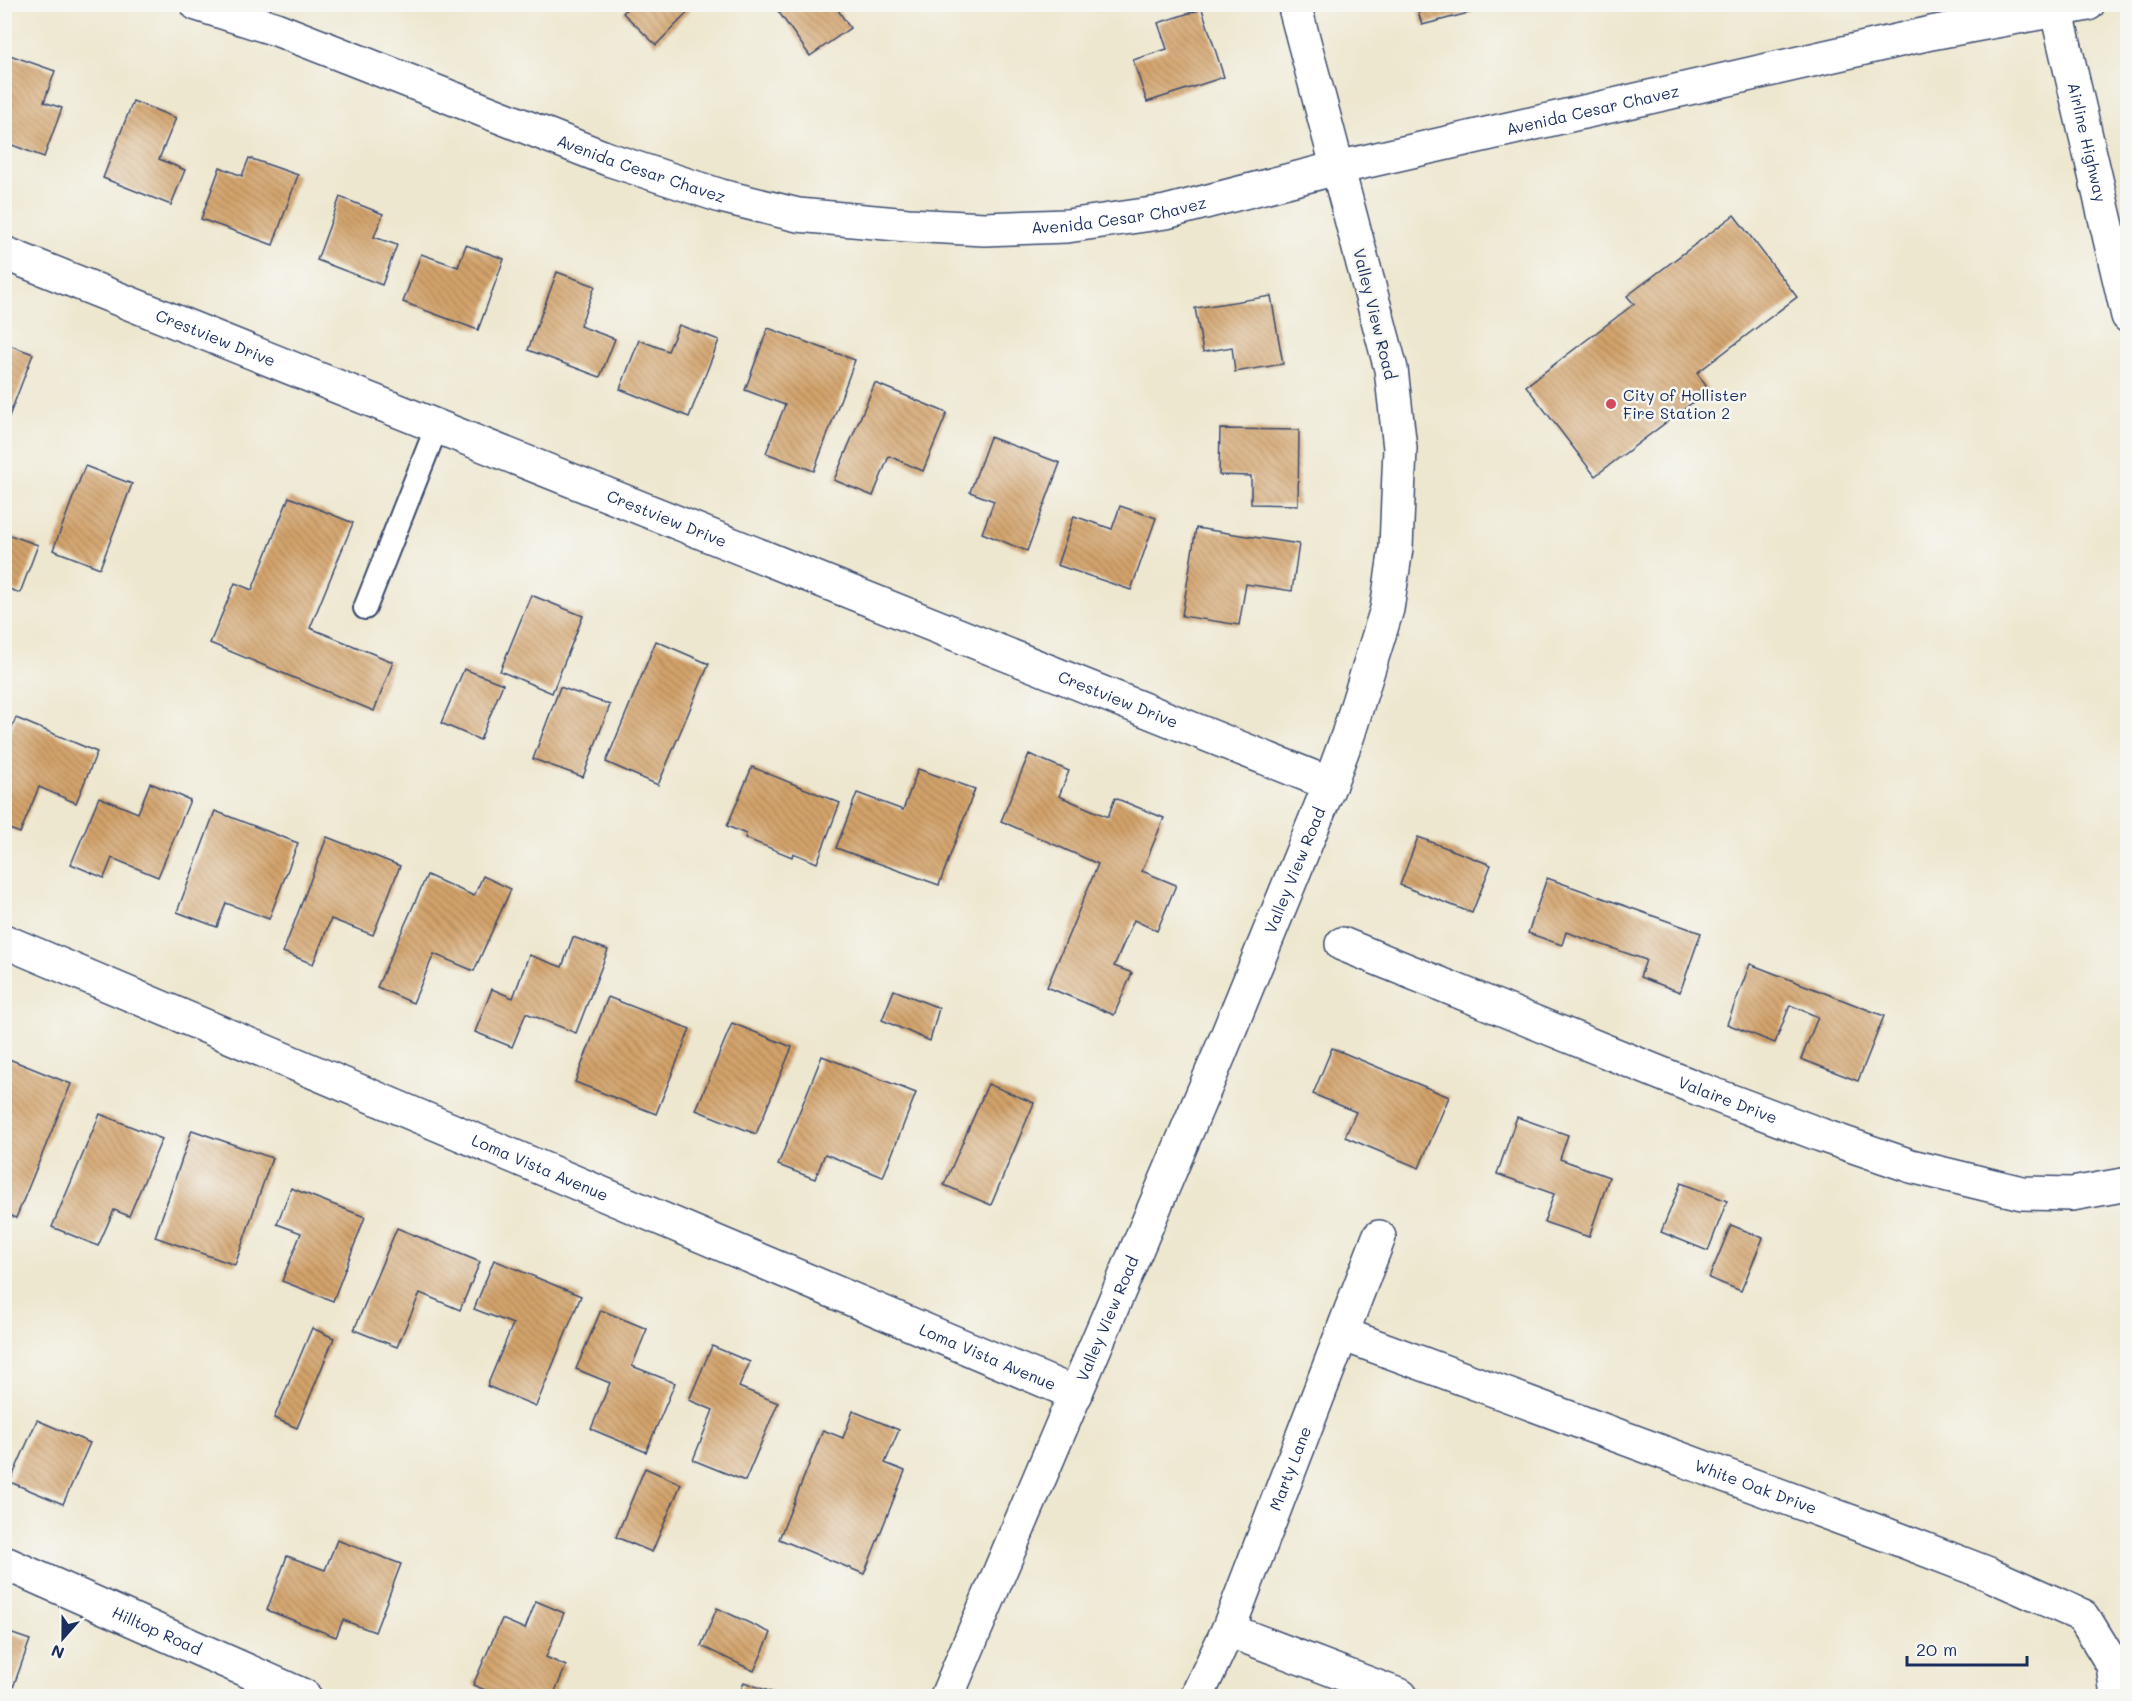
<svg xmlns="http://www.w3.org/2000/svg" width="2132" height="1701" font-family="Mali,sans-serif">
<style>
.building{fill:url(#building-back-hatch)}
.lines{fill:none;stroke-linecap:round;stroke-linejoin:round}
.service-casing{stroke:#3b4b6f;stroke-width:26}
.minor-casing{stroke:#3b4b6f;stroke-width:36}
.tertiary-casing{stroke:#3b4b6f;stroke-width:36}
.primary-casing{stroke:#3b4b6f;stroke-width:36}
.service{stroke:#fff;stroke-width:22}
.minor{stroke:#fff;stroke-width:33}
.tertiary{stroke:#fff;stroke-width:33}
.primary{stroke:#fff;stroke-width:33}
.poi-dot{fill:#d1495b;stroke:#f6f6f2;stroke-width:2}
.labels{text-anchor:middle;stroke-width:5;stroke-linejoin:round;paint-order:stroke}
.street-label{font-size:16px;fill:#1b2f5e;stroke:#f6f6f2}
.poi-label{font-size:16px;fill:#1b2f5e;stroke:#f6f6f2;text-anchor:start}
</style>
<defs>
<pattern id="building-back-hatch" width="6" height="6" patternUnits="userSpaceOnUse" patternTransform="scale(1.5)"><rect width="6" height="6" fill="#d3a36a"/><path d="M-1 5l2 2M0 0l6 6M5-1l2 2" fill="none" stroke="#aa855a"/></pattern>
</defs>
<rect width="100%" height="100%" fill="#f6f6f2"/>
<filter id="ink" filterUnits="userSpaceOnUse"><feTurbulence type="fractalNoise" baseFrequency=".0167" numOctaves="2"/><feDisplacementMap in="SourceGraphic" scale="12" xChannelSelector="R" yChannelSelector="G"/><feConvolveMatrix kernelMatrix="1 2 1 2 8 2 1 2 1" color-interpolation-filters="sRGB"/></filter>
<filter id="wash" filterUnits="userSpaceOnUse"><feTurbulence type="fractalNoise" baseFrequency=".008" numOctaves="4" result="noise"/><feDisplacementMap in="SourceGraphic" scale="24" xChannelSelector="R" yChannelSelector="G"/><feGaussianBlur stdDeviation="1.35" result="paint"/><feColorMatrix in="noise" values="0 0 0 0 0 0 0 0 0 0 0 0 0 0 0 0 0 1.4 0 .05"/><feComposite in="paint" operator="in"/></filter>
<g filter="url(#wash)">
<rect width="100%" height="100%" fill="#eee7cf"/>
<g id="blocks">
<g class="building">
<path d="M631 4H696L656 45 623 13Z"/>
<path d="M773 4H834L850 28 810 56Z"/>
<path d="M1095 4H1126V6L1096 11Z"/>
<path d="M1416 4H1483L1484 9 1422 25Z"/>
<path d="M1202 9 1224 77 1147 102 1133 60 1167 49 1158 23Z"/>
<path d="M4 53 55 71 44 102 62 108 44 157 4 142Z"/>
<path d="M133 101 176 118 159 159 185 170 171 205 103 178Z"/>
<path d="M249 158 298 175 273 245 201 219 220 167 242 176Z"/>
<path d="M340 197 383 214 374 237 397 245 382 285 317 260Z"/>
<path d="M1734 215 1797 297 1697 373 1709 390 1595 476 1526 386 1634 304 1627 296Z"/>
<path d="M466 245 504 259 478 330 403 302 421 254 458 267Z"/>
<path d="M557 272 595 286 580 326 615 339 600 377 528 350Z"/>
<path d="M1271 296 1283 364 1235 372 1232 347 1203 352 1195 308Z"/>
<path d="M679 325 719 340 689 417 620 389 639 340 668 351Z"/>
<path d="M768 328 855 360 814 471 766 453 785 405 745 390Z"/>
<path d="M4 343 33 354 5 427H4Z"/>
<path d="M875 383 947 413 923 471 889 456 873 496 834 480Z"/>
<path d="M1220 429 1299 430 1298 505 1251 504V476L1219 475Z"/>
<path d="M990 437 1060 463 1027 551 982 533 994 501 970 492Z"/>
<path d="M85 466 132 484 100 568 53 550Z"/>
<path d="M289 497 353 523 310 628 393 662 374 711 210 643 235 583 252 590Z"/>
<path d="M1120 506 1156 518 1131 590 1057 565 1074 516 1112 529Z"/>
<path d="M1196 528 1299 544 1292 591 1246 584 1239 625 1182 616Z"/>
<path d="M4 533 38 545 20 593 4 587Z"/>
<path d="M531 595 583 616 552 693 500 671Z"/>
<path d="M656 641 709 664 658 785 606 762Z"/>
<path d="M464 669 503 684 480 740 441 723Z"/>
<path d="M560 687 610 705 583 777 533 759Z"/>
<path d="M16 718 97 752 76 803 39 787 20 833 4 827V745Z"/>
<path d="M1029 754 1069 771 1059 796 1108 817 1115 798 1164 818 1142 871 1176 885 1157 931 1134 920 1114 966 1132 973 1114 1015 1047 987 1098 864 1001 821Z"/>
<path d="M752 767 840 803 817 863 793 853 792 857 745 838 746 834 727 826Z"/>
<path d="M918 769 975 789 939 885 836 848 857 793 903 810Z"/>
<path d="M150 783 190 800 158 877 112 858 104 878 71 864 99 797 138 813Z"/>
<path d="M215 811 298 843 269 919 226 903 217 927 177 912Z"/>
<path d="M327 837 400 866 373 935 331 919 313 964 283 952Z"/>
<path d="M1418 837 1491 865 1472 913 1400 885Z"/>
<path d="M427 875 474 896 483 876 511 889 474 971 434 954 413 1003 377 987Z"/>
<path d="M1547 878 1701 933 1680 992 1640 977 1646 960 1566 932 1562 945 1528 933Z"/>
<path d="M573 937 608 950 576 1033 526 1013 512 1047 475 1032 492 989 513 998 529 955 562 967Z"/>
<path d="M1750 964 1884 1016 1858 1081 1801 1059 1818 1017 1790 1005 1775 1043 1727 1024Z"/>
<path d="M894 990 939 1008 930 1041 882 1020Z"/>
<path d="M608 997 690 1029 656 1114 575 1082Z"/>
<path d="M732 1023 792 1047 756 1134 696 1110Z"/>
<path d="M1332 1048 1449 1097 1419 1168 1345 1137 1356 1112 1313 1094Z"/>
<path d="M822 1056 916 1093 883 1177 825 1154 815 1179 778 1165Z"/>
<path d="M4 1057 71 1084 16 1218 4 1213Z"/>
<path d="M988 1084 1034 1103 991 1205 944 1185Z"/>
<path d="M100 1114 162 1139 129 1216 114 1210 98 1246 52 1227Z"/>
<path d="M1517 1117 1568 1135 1560 1159 1609 1177 1589 1237 1544 1222 1554 1194 1497 1174Z"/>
<path d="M192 1130 272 1158 235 1265 155 1237Z"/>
<path d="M1681 1183 1727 1201 1708 1251 1661 1232Z"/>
<path d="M291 1188 365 1217 333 1301 282 1281 301 1233 277 1224Z"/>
<path d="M1731 1225 1763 1238 1741 1291 1709 1278Z"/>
<path d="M397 1228 480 1262 460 1310 420 1293 397 1347 354 1330Z"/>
<path d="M494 1260 581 1296 536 1406 487 1386 513 1324 474 1309Z"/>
<path d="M601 1310 647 1329 632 1366 675 1383 646 1452 591 1429 610 1383 576 1369Z"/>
<path d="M312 1328 334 1338 297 1428 274 1418Z"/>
<path d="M712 1346 750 1362 739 1387 778 1403 745 1481 693 1460 713 1410 689 1400Z"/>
<path d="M853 1411 899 1430 885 1463 905 1471 864 1574 779 1539 823 1430 843 1438Z"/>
<path d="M37 1420 90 1443 63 1504 10 1482Z"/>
<path d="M645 1468 681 1484 652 1552 616 1537Z"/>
<path d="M337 1540 401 1564 375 1632 343 1620 336 1637 267 1610 287 1556 325 1570Z"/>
<path d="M536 1601 564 1613 546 1657 566 1666 553 1696H500L473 1685 502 1619 525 1629Z"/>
<path d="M717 1608 771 1633 754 1671 701 1646Z"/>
<path d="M4 1631 30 1640 10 1696H4Z"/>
<path d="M744 1682 782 1696H739Z"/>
</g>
</g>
</g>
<g filter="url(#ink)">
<use href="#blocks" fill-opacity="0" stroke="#3b4b6f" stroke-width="1.5"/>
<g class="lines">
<g class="service-casing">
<path id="service" d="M365 608 437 426"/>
</g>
<g class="minor-casing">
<g id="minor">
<path id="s1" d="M4 253 1330 784"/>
<path id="s2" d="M4 941 1076 1394"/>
<path id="s3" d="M1342 944 1699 1089 1821 1135 1911 1166 2022 1193 2072 1194 2128 1184"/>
<path id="s4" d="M1342 1334 1898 1539 1989 1574 2083 1616 2113 1665 2117 1696"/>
<path id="s5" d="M7 1564 304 1696"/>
<path d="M1228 1630 1401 1696"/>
<path id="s6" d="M1197 1696 1228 1630 1379 1237"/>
</g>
</g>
<g class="tertiary-casing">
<g id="tertiary">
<path id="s7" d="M197 4 276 29 608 159 721 196 798 215 908 225 984 229 1067 226 1166 212 1337 168 1931 33 2088 4"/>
<path id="s8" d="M947 1696 1220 1053 1330 784 1348 735 1387 609 1396 548 1400 448 1391 369 1294 4"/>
</g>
</g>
<g class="primary-casing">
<g id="primary">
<path id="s9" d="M2055 4 2128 316"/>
</g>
</g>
<use href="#service" class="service"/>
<use href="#minor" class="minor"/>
<use href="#tertiary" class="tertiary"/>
<use href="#primary" class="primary"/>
</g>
</g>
<circle class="poi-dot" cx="1611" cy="404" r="6"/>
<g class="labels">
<g class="street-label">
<text dy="6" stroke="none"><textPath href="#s7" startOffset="1446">Avenida Cesar Chavez</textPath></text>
<text dy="6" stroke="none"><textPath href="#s9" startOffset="142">Airline Highway</textPath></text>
<text dy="6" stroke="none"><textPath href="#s7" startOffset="474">Avenida Cesar Chavez</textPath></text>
<text dy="6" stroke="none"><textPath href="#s7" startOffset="960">Avenida Cesar Chavez</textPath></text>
<text transform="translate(1375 314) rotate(76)" y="6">Valley View Road</text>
<text dy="6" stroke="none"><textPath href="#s1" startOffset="228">Crestview Drive</textPath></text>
<text dy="6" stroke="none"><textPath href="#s1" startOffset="714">Crestview Drive</textPath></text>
<text dy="6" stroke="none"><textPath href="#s1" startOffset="1200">Crestview Drive</textPath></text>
<text dy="6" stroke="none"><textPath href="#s8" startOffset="896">Valley View Road</textPath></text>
<text dy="6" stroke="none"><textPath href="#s3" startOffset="416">Valaire Drive</textPath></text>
<text dy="6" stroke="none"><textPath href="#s2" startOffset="582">Loma Vista Avenue</textPath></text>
<text dy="6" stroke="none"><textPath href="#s8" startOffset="410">Valley View Road</textPath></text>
<text dy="6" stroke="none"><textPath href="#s2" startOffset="1068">Loma Vista Avenue</textPath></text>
<text dy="6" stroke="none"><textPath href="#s6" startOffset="246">Marty Lane</textPath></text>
<text dy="6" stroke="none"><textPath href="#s4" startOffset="441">White Oak Drive</textPath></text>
<text dy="6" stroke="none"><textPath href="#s5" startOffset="164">Hilltop Road</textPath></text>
</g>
<g class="poi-label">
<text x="1623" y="401">City of Hollister<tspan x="1623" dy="18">Fire Station 2</tspan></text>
</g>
</g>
<rect width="2132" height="1701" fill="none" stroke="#f6f6f2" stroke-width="24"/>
<g transform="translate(63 1638) rotate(201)" stroke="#f6f6f2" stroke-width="4.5" paint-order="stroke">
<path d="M0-4.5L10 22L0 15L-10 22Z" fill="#1b2f5e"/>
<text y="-9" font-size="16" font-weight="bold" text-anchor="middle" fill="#1b2f5e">N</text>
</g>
<path d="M1907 1656v9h120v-9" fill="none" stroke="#1b2f5e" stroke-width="3"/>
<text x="1916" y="1656" font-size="18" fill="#1b2f5e" stroke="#f6f6f2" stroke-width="4.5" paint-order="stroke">20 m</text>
</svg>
